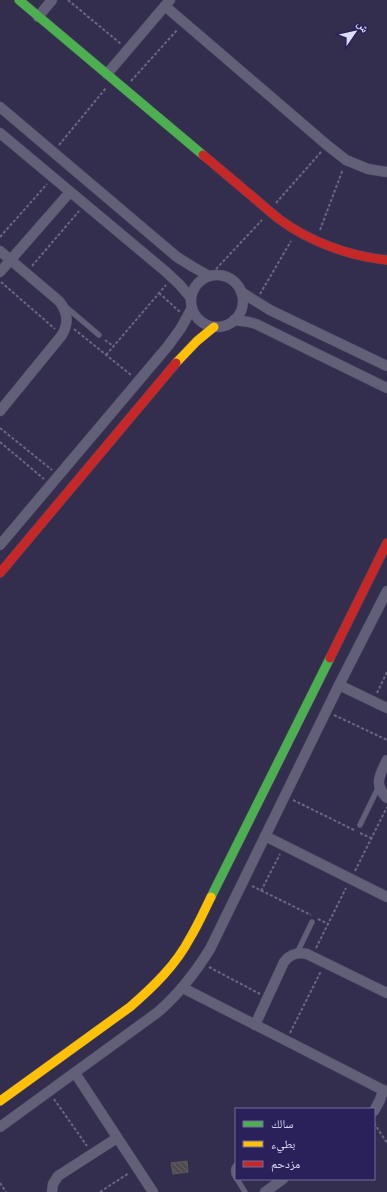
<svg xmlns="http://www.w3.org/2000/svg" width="387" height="1192" font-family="'DM Sans','Noto Naskh Arabic',sans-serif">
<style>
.building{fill:url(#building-back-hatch);stroke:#5c595a}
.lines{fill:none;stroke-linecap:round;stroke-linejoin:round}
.lane-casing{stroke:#4c4861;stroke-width:6}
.street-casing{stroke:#4c4861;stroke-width:11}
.fast-casing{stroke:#4c4861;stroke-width:10}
.slow-casing{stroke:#4c4861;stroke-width:10}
.jam-casing{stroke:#4c4861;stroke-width:10}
.path{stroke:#6a687e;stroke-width:2;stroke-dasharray:3 2;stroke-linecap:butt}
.lane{stroke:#625f78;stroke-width:5}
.street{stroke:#625f78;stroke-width:10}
.fast{stroke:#4caf50;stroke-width:9}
.slow{stroke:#ffc107;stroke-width:9}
.jam{stroke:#c62828;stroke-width:9}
</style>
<defs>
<pattern id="building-back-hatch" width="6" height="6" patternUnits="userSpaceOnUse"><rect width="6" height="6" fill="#4f4b4c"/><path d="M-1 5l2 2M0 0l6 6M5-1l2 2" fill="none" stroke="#686467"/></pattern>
</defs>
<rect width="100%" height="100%" fill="#332e4e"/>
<path class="building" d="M187 1161 188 1172 173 1174 171 1163Z"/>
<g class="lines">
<g class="lane-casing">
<g id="lane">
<path d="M66 307 99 335"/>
<path d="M360 825 379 786"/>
<path d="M297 953 312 922"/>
<path d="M236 1165C232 1169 233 1173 236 1178"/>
<path d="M237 1179 245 1192"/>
</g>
</g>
<g class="street-casing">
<g id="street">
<path d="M165 6 327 145 346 160 368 169 387 172"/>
<path d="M38 17 52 0"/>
<path d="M107 74 170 0"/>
<path d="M0 107 177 257 193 267 209 276"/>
<path d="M0 133 165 271 179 284 191 298"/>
<path d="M0 251 59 301C68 312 69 323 62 335L0 411"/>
<path d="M0 272 70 192"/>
<circle cx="217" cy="301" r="26"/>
<path d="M241 292 270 310 387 366"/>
<path d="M234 320 249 322 256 324 387 388"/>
<path d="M0 545 168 346 181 328 192 308"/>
<path d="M339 685 387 708"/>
<path d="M387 760C380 774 373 785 387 798"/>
<path d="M265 836 387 897"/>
<path d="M183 988 387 1092"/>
<path d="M255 1025 284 962C290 954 297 952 307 954L387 993"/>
<path d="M75 1073 153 1192"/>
<path d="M374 1111 380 1100 383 1090"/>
<path d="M0 1127 158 1012C179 994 195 973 210 949L339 685 387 591"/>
<path d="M52 1192 53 1184 58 1176 117 1138"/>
<path d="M265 1192 283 1179"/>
</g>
</g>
<g class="fast-casing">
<g id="fast">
<path d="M19 0 203 155"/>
<path d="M211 897 330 658"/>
</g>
</g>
<g class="slow-casing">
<g id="slow">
<path d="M176 363 197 341 214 327"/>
<path d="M0 1101 130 1007C153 987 176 965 190 938 198 925 204 911 211 897"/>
</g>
</g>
<g class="jam-casing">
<g id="jam">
<path d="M203 155C220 169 236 183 253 197 261 204 270 212 279 219 310 242 349 256 387 260"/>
<path d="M0 573 176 363"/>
<path d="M330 658 387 543"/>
</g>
</g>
<g class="path">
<path d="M68 0 121 44"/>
<path d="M131 81 178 29"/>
<path d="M59 145 106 88"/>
<path d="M276 203 321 152"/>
<path d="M320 230 343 169"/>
<path d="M0 237 47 184"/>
<path d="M32 266 79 211"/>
<path d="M216 269 262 220"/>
<path d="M1 282 55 329"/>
<path d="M159 293 180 312"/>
<path d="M260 294 291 241"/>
<path d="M74 329 131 375"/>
<path d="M105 340 113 346"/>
<path d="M106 355 166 285"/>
<path d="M0 428 52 470"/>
<path d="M0 442 44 479"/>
<path d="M377 693 387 672"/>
<path d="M334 715 387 740"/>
<path d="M293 800 354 830"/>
<path d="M360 833 371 838"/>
<path d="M355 871 387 807"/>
<path d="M252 886 311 915"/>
<path d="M261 891 280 854"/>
<path d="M318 919 328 924"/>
<path d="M316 948 346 888"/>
<path d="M209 967 260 994"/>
<path d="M290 1033 321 971"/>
<path d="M54 1099 87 1146"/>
<path d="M374 1123 387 1143"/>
<path d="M0 1183 6 1192"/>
<path d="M100 1192 129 1173"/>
</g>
<use href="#lane" class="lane"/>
<use href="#street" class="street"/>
<use href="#fast" class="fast"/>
<use href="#slow" class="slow"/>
<use href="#jam" class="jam"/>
</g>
<rect x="235" y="1108" width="140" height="72" fill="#2a215b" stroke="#726d9b"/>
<rect x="243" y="1121" width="20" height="6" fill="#4caf50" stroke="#726d9b"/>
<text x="271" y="1128" font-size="12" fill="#dedefb">سالك</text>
<rect x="243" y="1141" width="20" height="6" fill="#ffc107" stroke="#726d9b"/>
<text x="271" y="1148" font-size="12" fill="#dedefb">بطيء</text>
<rect x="243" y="1161" width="20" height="6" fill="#c62828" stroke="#726d9b"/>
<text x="271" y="1168" font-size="12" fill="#dedefb">مزدحم</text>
<g transform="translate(355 32) rotate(56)" stroke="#2a215b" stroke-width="3" paint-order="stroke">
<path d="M0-3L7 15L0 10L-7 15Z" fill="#dedefb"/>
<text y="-6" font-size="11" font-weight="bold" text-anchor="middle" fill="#dedefb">ش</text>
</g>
</svg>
